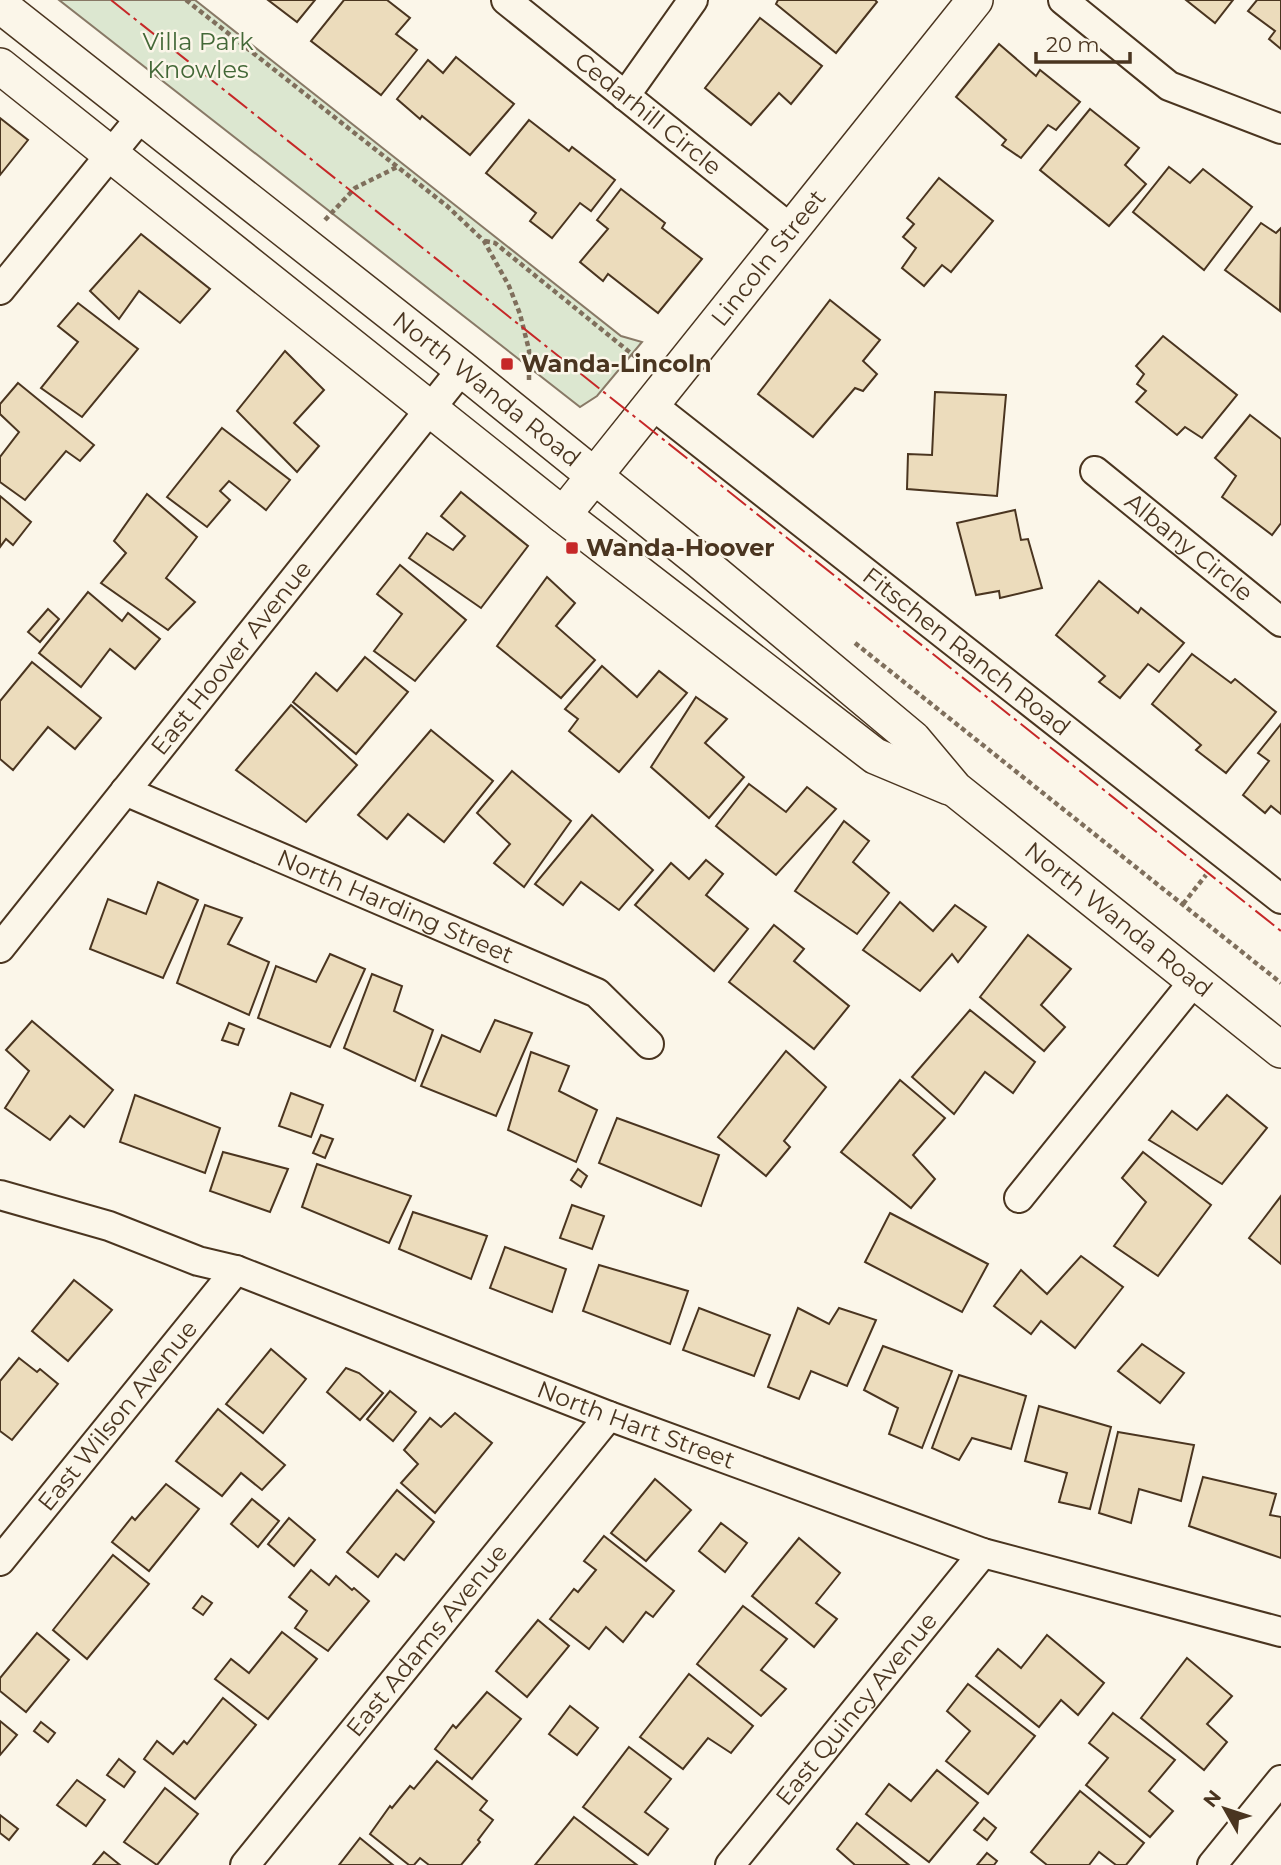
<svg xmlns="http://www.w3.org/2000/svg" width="1281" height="1865" font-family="Montserrat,sans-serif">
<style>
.green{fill:#dce7d0;stroke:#887966;stroke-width:2}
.building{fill:#ecdcbc;stroke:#4a3520;stroke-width:2}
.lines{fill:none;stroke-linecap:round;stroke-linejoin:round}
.minor-casing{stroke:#4a3520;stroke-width:32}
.tertiary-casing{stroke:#4a3520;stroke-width:38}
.path{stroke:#7f6f5c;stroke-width:4.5;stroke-dasharray:5 3.5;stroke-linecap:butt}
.minor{stroke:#fbf6e9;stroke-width:28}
.tertiary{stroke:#fbf6e9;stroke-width:35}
.power{stroke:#c62828;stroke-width:2;stroke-dasharray:24 5 3.5 5;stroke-linecap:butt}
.poi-dot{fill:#c62828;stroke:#fbf6e9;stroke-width:2.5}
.labels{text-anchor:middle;stroke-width:5;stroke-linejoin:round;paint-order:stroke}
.park-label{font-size:24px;fill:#436837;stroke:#fbf6e9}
.street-label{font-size:24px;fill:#4a3520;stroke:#fbf6e9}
.poi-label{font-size:24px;font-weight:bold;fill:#4a3520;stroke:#fbf6e9;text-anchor:start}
</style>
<rect width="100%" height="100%" fill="#fbf6e9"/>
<path class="green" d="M59 0H195L621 336 642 342 597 396 580 407Z"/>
<g class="building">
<path d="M268 0H315L297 22Z"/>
<path d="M344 0H387L410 18 396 34 417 50 381 95 311 41Z"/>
<path d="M778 0H875L877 2 836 53 776 4Z"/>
<path d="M1186 0H1233L1215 23Z"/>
<path d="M1257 0H1281V49L1269 39 1275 31 1248 11Z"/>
<path d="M760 18 822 66 791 104 779 93 751 125 705 88Z"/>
<path d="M999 44 1036 76 1040 70 1080 102 1056 130 1048 125 1021 158 1002 145 1006 140 956 97Z"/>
<path d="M456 57 514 104 470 155 422 116 420 119 397 99 428 60 443 73Z"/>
<path d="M1090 109 1139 148 1125 165 1146 184 1109 226 1040 170Z"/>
<path d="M0 118 28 140 0 175Z"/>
<path d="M529 120 569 151 572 147 615 180 591 211 580 203 552 238 530 221 536 213 486 173Z"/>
<path d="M1169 167 1190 183 1203 169 1252 207 1204 270 1133 212Z"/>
<path d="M939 178 993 221 951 272 942 265 924 286 902 268 916 248 903 237 914 224 907 218Z"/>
<path d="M621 189 665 223 662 228 702 259 658 313 608 274 603 281 580 262 608 229 597 220Z"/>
<path d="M1261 223 1276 233 1281 228 1280 311 1225 270Z"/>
<path d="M141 234 210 289 180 323 139 291 119 319 90 291Z"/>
<path d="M830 300 880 340 863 361 877 374 863 391 855 388 813 437 758 394Z"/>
<path d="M78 303 138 349 82 417 41 388 78 342 58 326Z"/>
<path d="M1163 336 1237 395 1202 438 1185 427 1177 435 1136 402 1146 391 1137 384 1144 374 1136 366Z"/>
<path d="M285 351 324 390 294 423 319 446 297 472 237 411Z"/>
<path d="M18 383 94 445 80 461 66 451 25 500 0 482V457L19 432 0 414V404Z"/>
<path d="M935 392 1006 395 997 496 907 489 908 454 932 455Z"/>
<path d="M1250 415 1281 439V523L1272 535 1222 497 1236 476 1215 458Z"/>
<path d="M222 428 290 480 266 510 229 481 220 491 230 500 207 527 167 497Z"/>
<path d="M461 492 528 546 481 608 409 558 427 533 453 550 465 536 441 516Z"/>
<path d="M147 494 197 537 166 578 195 602 168 630 101 583 126 553 114 541Z"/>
<path d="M0 496 31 522 13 545 6 539 0 547Z"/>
<path d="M1015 510 1021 540 1028 539 1042 588 1000 598 999 591 976 595 957 523Z"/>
<path d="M400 565 466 620 415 681 374 651 402 614 377 594Z"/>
<path d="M547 577 575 603 556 626 595 660 561 698 497 646Z"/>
<path d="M1099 581 1138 613 1141 608 1184 643 1159 672 1148 664 1120 698 1099 682 1105 676 1056 635Z"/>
<path d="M88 592 122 621 128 613 160 639 135 669 110 649 81 687 39 653Z"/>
<path d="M48 609 59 619 40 642 28 632Z"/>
<path d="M1192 654 1231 683 1235 679 1276 712 1226 773 1196 750 1201 745 1152 704Z"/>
<path d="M365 657 408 692 356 754 293 702 316 673 337 691Z"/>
<path d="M32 662 101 718 75 749 48 727 13 770 0 759V701Z"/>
<path d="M602 666 637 697 659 671 687 693 619 772 569 731 578 719 565 709Z"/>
<path d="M696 697 727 719 705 743 744 777 709 818 651 767Z"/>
<path d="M291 705 357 765 306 822 236 770Z"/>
<path d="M1281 724V814L1271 806 1265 813 1243 795 1269 761 1258 753Z"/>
<path d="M431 730 493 781 444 842 408 814 387 839 358 815Z"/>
<path d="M512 771 571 821 524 887 494 863 510 844 477 813Z"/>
<path d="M749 784 786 812 807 787 836 809 776 875 716 826Z"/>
<path d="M592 815 653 870 619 910 581 882 563 905 535 884Z"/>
<path d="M844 821 869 841 853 862 889 893 857 934 795 891Z"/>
<path d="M706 860 723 874 706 895 748 929 714 971 635 905 671 863 689 879Z"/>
<path d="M158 882 198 900 163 978 90 949 108 899 146 914Z"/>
<path d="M900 902 933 931 955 905 986 927 958 962 952 954 920 991 863 950Z"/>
<path d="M205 905 242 918 228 944 269 962 249 1015 177 983Z"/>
<path d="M774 925 804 949 794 961 849 1006 814 1049 729 982Z"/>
<path d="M1028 935 1071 969 1041 1005 1065 1027 1044 1051 980 997Z"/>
<path d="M330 954 365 969 330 1047 258 1018 276 966 316 982Z"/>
<path d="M372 974 402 986 394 1011 433 1030 415 1081 344 1048Z"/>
<path d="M970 1010 1035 1062 1013 1093 985 1072 954 1114 912 1077Z"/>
<path d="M495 1020 532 1033 496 1116 421 1086 442 1035 480 1052Z"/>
<path d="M32 1021 113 1090 84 1127 70 1116 50 1140 5 1108 29 1071 6 1050Z"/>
<path d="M229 1023 244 1029 238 1045 222 1040Z"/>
<path d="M786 1051 826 1087 784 1141 790 1147 766 1176 718 1137Z"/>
<path d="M531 1052 569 1066 559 1091 597 1110 576 1162 508 1130Z"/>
<path d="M900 1080 945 1118 913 1155 935 1179 911 1208 841 1152Z"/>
<path d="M291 1093 323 1105 311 1137 279 1126Z"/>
<path d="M135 1095 220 1128 205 1173 120 1142Z"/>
<path d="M1227 1095 1267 1128 1222 1184 1149 1140 1172 1111 1197 1130Z"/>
<path d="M617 1118 719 1155 701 1206 599 1163Z"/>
<path d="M321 1135 333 1139 325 1158 313 1153Z"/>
<path d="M223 1152 288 1169 270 1212 210 1191Z"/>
<path d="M1143 1152 1211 1205 1158 1276 1114 1246 1146 1202 1122 1178Z"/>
<path d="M317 1164 411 1196 389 1243 302 1207Z"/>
<path d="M578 1169 587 1176 581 1187 571 1180Z"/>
<path d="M1281 1196V1264L1249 1238Z"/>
<path d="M572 1205 604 1216 592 1249 560 1238Z"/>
<path d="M413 1212 487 1236 471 1279 399 1249Z"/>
<path d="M890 1213 988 1264 962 1312 865 1262Z"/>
<path d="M505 1247 566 1269 552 1312 490 1288Z"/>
<path d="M1081 1256 1123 1287 1075 1348 1041 1321 1031 1334 994 1306 1021 1270 1047 1294Z"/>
<path d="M599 1265 688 1291 670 1344 583 1311Z"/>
<path d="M74 1280 112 1310 68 1361 32 1331Z"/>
<path d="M699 1308 770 1335 754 1376 683 1350Z"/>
<path d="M798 1308 829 1324 839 1308 876 1320 847 1386 811 1371 799 1399 768 1387Z"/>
<path d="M1142 1344 1184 1373 1160 1403 1118 1371Z"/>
<path d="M883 1346 952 1371 922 1448 889 1434 898 1408 864 1390Z"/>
<path d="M271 1349 306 1379 263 1433 226 1404Z"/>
<path d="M19 1358 37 1372 40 1369 58 1384 12 1440 0 1431V1381Z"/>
<path d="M346 1368 359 1373 383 1393 360 1420 327 1392Z"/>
<path d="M959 1375 1026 1396 1011 1449 972 1438 959 1460 932 1448Z"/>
<path d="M390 1391 416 1412 393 1441 367 1419Z"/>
<path d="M1039 1406 1111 1427 1090 1509 1059 1502 1067 1473 1025 1461Z"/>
<path d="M218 1409 285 1465 262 1490 241 1473 222 1496 176 1461Z"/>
<path d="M455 1413 492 1443 435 1513 401 1483 418 1464 404 1450 430 1418 441 1427Z"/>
<path d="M1118 1432 1194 1445 1181 1501 1139 1489 1131 1523 1099 1513Z"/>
<path d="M1203 1477 1276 1494 1270 1515 1281 1517V1558L1189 1526Z"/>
<path d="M655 1479 691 1510 646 1561 611 1533Z"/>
<path d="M166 1484 199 1509 149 1571 112 1542 132 1517 135 1520Z"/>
<path d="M397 1490 434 1522 404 1560 396 1554 378 1577 347 1552Z"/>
<path d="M252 1499 279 1521 258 1547 231 1524Z"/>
<path d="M289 1518 315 1540 294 1566 268 1544Z"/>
<path d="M721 1523 747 1543 725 1572 699 1551Z"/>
<path d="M604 1536 674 1591 653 1617 646 1612 623 1642 606 1627 589 1649 550 1619 574 1589 578 1592 596 1570 584 1561Z"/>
<path d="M799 1538 840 1573 816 1603 837 1619 814 1647 752 1596Z"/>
<path d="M113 1555 149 1584 87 1659 53 1630Z"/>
<path d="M311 1570 329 1585 336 1576 352 1590 354 1588 369 1601 328 1651 295 1628 307 1611 289 1597Z"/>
<path d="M202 1596 212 1603 203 1615 193 1608Z"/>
<path d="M743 1606 787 1639 761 1670 786 1689 761 1716 697 1664Z"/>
<path d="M538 1620 569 1646 527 1697 496 1671Z"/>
<path d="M282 1632 317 1659 268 1719 215 1679 231 1659 249 1673Z"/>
<path d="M37 1633 69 1660 26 1712 0 1691V1678Z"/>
<path d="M1047 1635 1104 1683 1078 1715 1061 1700 1039 1727 976 1676 998 1649 1021 1668Z"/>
<path d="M1187 1658 1232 1696 1207 1724 1227 1742 1204 1770 1141 1718Z"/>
<path d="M689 1674 753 1726 731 1753 708 1738 683 1769 640 1737Z"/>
<path d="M968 1684 1035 1736 988 1794 946 1761 970 1731 947 1711Z"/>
<path d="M487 1692 521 1719 472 1779 435 1749 453 1725 456 1728Z"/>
<path d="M223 1698 256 1725 195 1799 144 1759 157 1741 173 1754 184 1741 187 1744Z"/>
<path d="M570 1706 598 1728 577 1755 549 1734Z"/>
<path d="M1113 1713 1175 1760 1149 1791 1173 1811 1150 1837 1086 1785 1108 1758 1089 1743Z"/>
<path d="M0 1721 17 1735 0 1755Z"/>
<path d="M41 1722 55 1733 48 1742 34 1731Z"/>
<path d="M629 1747 671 1779 645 1812 668 1829 648 1855 583 1807Z"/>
<path d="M119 1759 135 1772 124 1787 107 1775Z"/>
<path d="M437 1761 487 1801 480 1810 493 1820 478 1840 480 1842 461 1865H429L420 1858 414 1865H409L370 1834 390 1806 392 1808 410 1786 414 1789Z"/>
<path d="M937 1770 978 1803 929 1862 866 1814 889 1784 911 1801Z"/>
<path d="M77 1780 105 1800 86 1826 57 1805Z"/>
<path d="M165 1788 198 1814 157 1865 124 1842Z"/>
<path d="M1080 1791 1144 1843 1126 1865H1116L1099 1852 1089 1865H1047L1031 1852Z"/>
<path d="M0 1815 18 1829 9 1840 0 1833Z"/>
<path d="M574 1817 637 1865H535Z"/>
<path d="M984 1818 996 1828 987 1840 974 1830Z"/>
<path d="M857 1823 909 1865H855L837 1849Z"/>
<path d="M360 1838 393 1865H339Z"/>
<path d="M104 1852 120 1865H93Z"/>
<path d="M987 1853 997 1861 994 1865H977Z"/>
</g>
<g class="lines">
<g class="minor-casing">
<g id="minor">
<path id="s1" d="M506 0 791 229"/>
<path d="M1063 0 1169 86 1281 129"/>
<path d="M625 96 693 0"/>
<path d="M0 290 141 117"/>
<path id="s2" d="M651 404 1281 899"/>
<path id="s3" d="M1095 471 1281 622"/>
<path id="s4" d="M125 791 597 993 649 1044"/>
<path id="s5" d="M0 948 462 369"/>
<path id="s6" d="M0 1195 109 1226 198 1261 236 1270 609 1416 983 1553 1281 1632"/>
<path d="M1019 1198 1194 981"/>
<path id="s7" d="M0 1561 236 1270"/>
<path id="s8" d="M245 1865 609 1416"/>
<path id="s9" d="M730 1865 983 1553"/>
<path d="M1212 1865 1281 1780"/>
</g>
</g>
<g class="tertiary-casing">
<g id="tertiary">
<path id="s10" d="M0 5 462 369 700 561 913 739 955 789 1281 1050"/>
<path d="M0 66 563 515 875 756 949 787"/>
<path id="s11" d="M563 515 975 0"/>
</g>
</g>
<g class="path">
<path d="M186 0 447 206 484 241 509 286 520 314 529 350V380"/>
<path d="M325 220 355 188 397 167"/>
<path d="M485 241 495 243 643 363"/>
<path d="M855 643 1281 983"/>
<path d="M1183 904 1206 875"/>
</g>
<use href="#minor" class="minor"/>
<use href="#tertiary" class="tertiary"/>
<path class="power" d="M111 0 1281 931"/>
</g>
<g class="poi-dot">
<rect x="500" y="357" width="14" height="14" rx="3.5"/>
<rect x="565" y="541" width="14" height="14" rx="3.5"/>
</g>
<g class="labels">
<g class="park-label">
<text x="198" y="50">Villa Park<tspan x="198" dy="28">Knowles</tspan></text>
</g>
<g class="street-label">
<text dy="8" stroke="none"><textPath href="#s1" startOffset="182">Cedarhill Circle</textPath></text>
<text dy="8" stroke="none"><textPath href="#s11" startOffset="329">Lincoln Street</textPath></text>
<text dy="8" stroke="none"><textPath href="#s10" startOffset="620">North Wanda Road</textPath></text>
<text dy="8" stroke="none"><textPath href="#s3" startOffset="121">Albany Circle</textPath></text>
<text dy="8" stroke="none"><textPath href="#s2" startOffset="401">Fitschen Ranch Road</textPath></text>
<text dy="8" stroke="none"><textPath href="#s5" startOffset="371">East Hoover Avenue</textPath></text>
<text dy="8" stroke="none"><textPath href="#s4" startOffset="294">North Harding Street</textPath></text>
<text dy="8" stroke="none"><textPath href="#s10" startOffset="1446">North Wanda Road</textPath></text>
<text dy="8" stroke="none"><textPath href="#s7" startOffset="187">East Wilson Avenue</textPath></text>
<text dy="8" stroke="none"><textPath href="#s6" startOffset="677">North Hart Street</textPath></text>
<text dy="8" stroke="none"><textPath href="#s8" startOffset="289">East Adams Avenue</textPath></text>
<text dy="8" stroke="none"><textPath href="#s9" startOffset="201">East Quincy Avenue</textPath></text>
</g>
<g class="poi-label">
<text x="521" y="372">Wanda-Lincoln</text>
<text x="586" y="556">Wanda-Hoover</text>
</g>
</g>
<g transform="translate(1225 1809) rotate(309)" stroke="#fbf6e9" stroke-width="5" paint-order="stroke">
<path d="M0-5L12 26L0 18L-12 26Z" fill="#4a3520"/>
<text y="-10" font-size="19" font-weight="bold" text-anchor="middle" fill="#4a3520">N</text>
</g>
<path d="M1036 52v10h94v-10" fill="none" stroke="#4a3520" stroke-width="3.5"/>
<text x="1046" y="52" font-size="21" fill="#4a3520" stroke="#fbf6e9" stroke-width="5" paint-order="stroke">20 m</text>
</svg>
